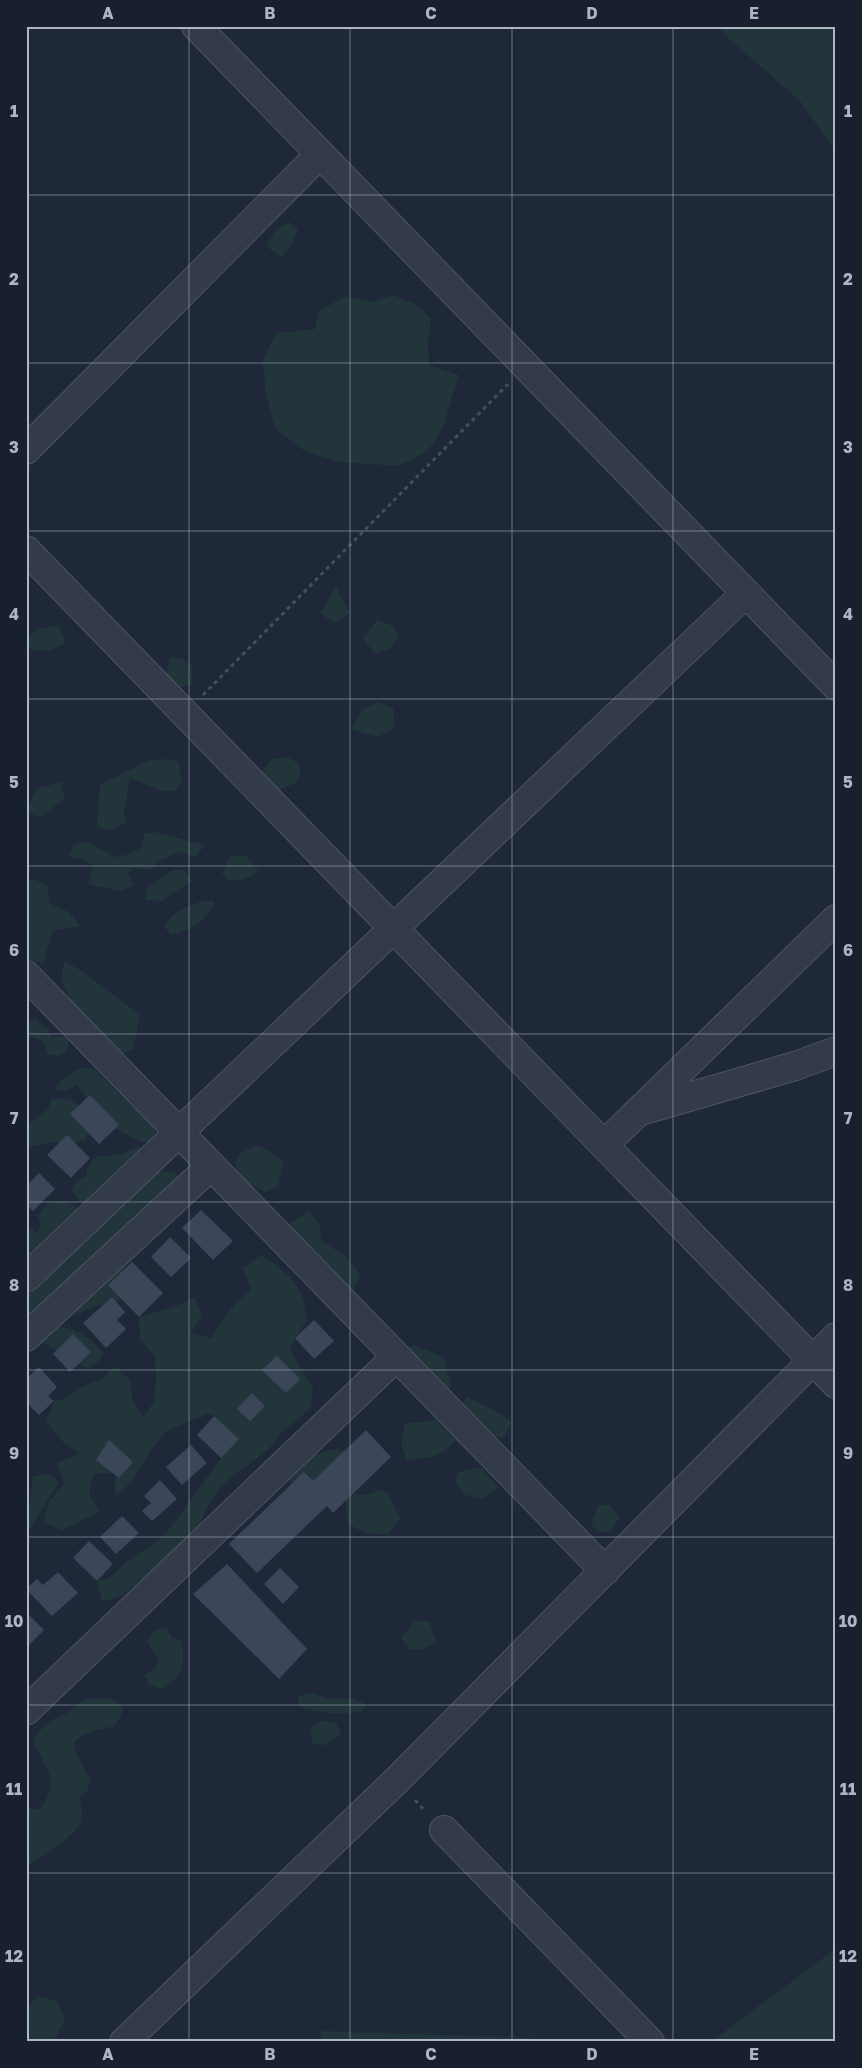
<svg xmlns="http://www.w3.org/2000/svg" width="862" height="2068" font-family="'Golos Text',sans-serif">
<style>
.green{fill:#21353a}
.building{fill:#3b4659}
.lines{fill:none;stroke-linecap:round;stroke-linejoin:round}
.minor-casing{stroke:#4d5564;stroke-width:30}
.path{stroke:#3e5257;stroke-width:3;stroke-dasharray:4 4;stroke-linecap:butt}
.minor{stroke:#333a49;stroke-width:28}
.grid{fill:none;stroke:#adb5c6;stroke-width:1;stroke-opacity:0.55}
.neatline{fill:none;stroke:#adb5c6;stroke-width:2}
.grid-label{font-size:16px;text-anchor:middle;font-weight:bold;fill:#adb5c6}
</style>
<rect width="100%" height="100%" fill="#1f2839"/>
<g class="green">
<path d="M719 26H836V152L800 101 726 36Z"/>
<path d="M289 222 298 230 292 244 281 257 266 246 276 229Z"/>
<path d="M393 295 415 304 431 318 428 345 429 365 459 375 443 427 428 451 399 466 340 462 306 452 276 429 266 396 263 360 276 333 315 329 318 312 345 296 371 302Z"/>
<path d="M336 587 350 613 334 623 320 613Z"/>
<path d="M377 620 393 626 399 637 388 650 375 654 363 638Z"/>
<path d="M59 625 65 643 50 651 32 650 26 644V638L39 629Z"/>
<path d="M170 657 182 659 192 666 193 684 176 688 166 678Z"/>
<path d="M378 702 393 708 395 728 377 737 351 729 362 710Z"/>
<path d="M287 757 298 763 301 774 295 783 280 790 263 786 260 773 272 759Z"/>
<path d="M168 759 179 762 182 782 174 791H161L130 778 124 813 126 823 108 831 97 826 100 785 148 761Z"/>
<path d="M61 782 65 799 40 817 26 812 36 789Z"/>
<path d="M156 832 204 845 197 857 180 852 161 860 150 870 134 868 128 873 133 886 120 891 88 884 93 866 86 861 69 856 73 845 88 842 115 857 126 855 141 848 144 834Z"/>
<path d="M230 856H246L258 870C249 880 240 881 227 881L222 873Z"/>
<path d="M172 870H185L192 881 161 901 146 900 145 890Z"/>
<path d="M34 879 48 886 49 903 69 912 80 926 53 930 43 963 26 959V880Z"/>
<path d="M203 901H215C206 921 192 931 171 935L164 926C174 911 187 906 203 901Z"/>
<path d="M64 961 80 970 140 1015 133 1049 121 1055 74 1009 61 980Z"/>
<path d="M36 1019 48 1030 52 1038 64 1036 69 1040 67 1051 59 1056 48 1055C45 1042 41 1038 27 1037L29 1021Z"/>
<path d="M82 1067 94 1069 156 1130 152 1142H141L110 1126 77 1085 64 1091 53 1089 63 1079Z"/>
<path d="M52 1099H69L88 1113 90 1121 86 1140 68 1145 53 1142 30 1147 26 1141 27 1125 48 1109Z"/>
<path d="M256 1145 270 1151 284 1162 278 1187 265 1192 244 1181 234 1164 241 1153Z"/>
<path d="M139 1146 150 1151 148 1177 158 1172 174 1171 182 1180 122 1265 126 1276 125 1294 113 1305H96L90 1309 79 1313 65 1320 56 1326C80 1330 88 1336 104 1354L100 1360 88 1368 69 1360 49 1345 26 1339V1296L35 1289 34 1278 26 1267V1232L32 1228 38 1233 41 1223 38 1216C48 1196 69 1196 82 1214L83 1205 72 1192 75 1182 86 1176 87 1168 95 1157 121 1154Z"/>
<path d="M309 1211 320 1224 321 1241 346 1256 361 1276 352 1291 286 1226Z"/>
<path d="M261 1255C291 1274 302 1284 307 1320L295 1338 290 1350 313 1387 311 1408 281 1433 268 1450 235 1474 220 1488 208 1505 200 1525 157 1570 139 1581 123 1595 102 1602 97 1581 109 1578 126 1562 156 1542 171 1527 224 1454 229 1432 214 1416 207 1414 167 1431 152 1448 131 1483 115 1496V1474L94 1473 89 1493 99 1512 62 1530 43 1522 49 1501 64 1484 57 1463 79 1454 62 1441 46 1422 54 1401 62 1400 81 1387 100 1380 115 1366 130 1380 133 1401 143 1418 154 1401 156 1380 155 1357 140 1340 139 1317 176 1306 195 1297 202 1316 191 1333 211 1338C222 1318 234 1304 251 1289L243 1268Z"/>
<path d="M416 1346 443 1357 452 1387 445 1388 406 1347Z"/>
<path d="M468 1397 503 1415 512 1423 503 1438 483 1434 459 1405Z"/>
<path d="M435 1419 456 1440C440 1458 429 1458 406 1460L401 1444 405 1423 422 1422Z"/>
<path d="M333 1449 354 1452 296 1497 289 1476 315 1455Z"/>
<path d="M481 1467 499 1488 483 1498 465 1495 455 1483 458 1472Z"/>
<path d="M49 1474 59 1482 26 1536V1505L30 1504 33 1476Z"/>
<path d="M381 1490 388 1492 400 1519 387 1535 365 1533 348 1524 345 1493 364 1495Z"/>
<path d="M598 1505H609L620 1517 610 1532H598L591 1524Z"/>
<path d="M415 1621H429L436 1642 422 1650 410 1649 401 1638Z"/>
<path d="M167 1628 171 1637 181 1641C186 1665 183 1677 162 1689L149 1685 144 1675 154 1670 159 1661 147 1641 156 1629Z"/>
<path d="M313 1693 328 1699 353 1698 367 1705 361 1712C337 1714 321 1714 298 1706V1696Z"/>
<path d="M104 1698 116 1701 123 1708 120 1718 113 1727C99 1728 84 1733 74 1742 76 1756 85 1768 91 1781L87 1791 80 1798C81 1805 82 1812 82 1819 80 1833 44 1855 31 1864L26 1865V1807L39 1810C63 1778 45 1772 34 1742L38 1732 55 1718 66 1714 84 1700Z"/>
<path d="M323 1720 336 1723 341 1734 326 1745 313 1744 310 1728Z"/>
<path d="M836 1947V2042H711L830 1953Z"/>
<path d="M37 1996 57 2001 65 2020 53 2042H26V2010Z"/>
<path d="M321 2031 528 2038 535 2042H320Z"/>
</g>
<g class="building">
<path d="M90 1095 119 1125 99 1144 70 1114Z"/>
<path d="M67 1135 90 1158 71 1178 47 1155Z"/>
<path d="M39 1173 55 1189 33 1211 26 1204V1186Z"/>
<path d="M201 1210 233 1241 213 1260 182 1228Z"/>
<path d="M170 1237 191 1258 171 1277 151 1257Z"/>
<path d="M132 1262 163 1293 139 1317 108 1285Z"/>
<path d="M112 1297 125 1312 117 1320 126 1329 106 1348 83 1323Z"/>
<path d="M314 1320 334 1341 314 1359 295 1338Z"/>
<path d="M73 1334 91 1352 70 1372 53 1354Z"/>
<path d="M277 1356 300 1379 286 1393 262 1370Z"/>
<path d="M39 1367 57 1387 48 1396 54 1401 39 1415 26 1402V1379Z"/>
<path d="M252 1393 265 1406 250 1421 237 1409Z"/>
<path d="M214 1416 239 1439 221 1458 197 1435Z"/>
<path d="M366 1430 391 1457 333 1513 327 1506 257 1573 229 1544 304 1472 313 1481Z"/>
<path d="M109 1440 133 1462 119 1478 96 1460Z"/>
<path d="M191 1445 207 1463 182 1485 166 1467Z"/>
<path d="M160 1480 177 1499 152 1521 142 1511 151 1503 144 1496Z"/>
<path d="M122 1516 139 1533 116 1554 100 1537Z"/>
<path d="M89 1541 113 1564 97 1581 73 1558Z"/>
<path d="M227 1564 307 1649 279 1679 193 1594Z"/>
<path d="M280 1568 299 1587 283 1604 264 1584Z"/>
<path d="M58 1572 78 1593 52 1616 26 1589 37 1579 43 1585Z"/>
<path d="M26 1612 44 1630 26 1648Z"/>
</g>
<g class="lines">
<g class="minor-casing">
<g id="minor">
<path d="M196 26 836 686"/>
<path d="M26 450 320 154"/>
<path d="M26 550 836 1384"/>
<path d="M26 975 605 1571"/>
<path d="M644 1110 795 1066 836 1051"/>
<path d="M604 1145 836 919"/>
<path d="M26 1278 746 593"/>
<path d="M26 1337 211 1166"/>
<path d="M26 1711 396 1357"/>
<path d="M444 1830 650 2042"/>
<path d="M124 2042 396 1781 836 1337"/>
</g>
</g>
<g class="path">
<path d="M26 27 27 26"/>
<path d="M203 695 508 384"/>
<path d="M415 1800 426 1812"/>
</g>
<use href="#minor" class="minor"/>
</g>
<path class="grid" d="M189 26V2042M350 26V2042M512 26V2042M673 26V2042M26 195H836M26 363H836M26 531H836M26 699H836M26 866H836M26 1034H836M26 1202H836M26 1370H836M26 1537H836M26 1705H836M26 1873H836"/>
<rect width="862" height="2068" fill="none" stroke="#18202d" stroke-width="55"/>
<rect x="28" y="28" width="806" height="2012" class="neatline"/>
<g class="grid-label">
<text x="108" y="19">A</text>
<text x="270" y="19">B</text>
<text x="431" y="19">C</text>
<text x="592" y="19">D</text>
<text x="754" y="19">E</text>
<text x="14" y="117">1</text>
<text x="848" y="117">1</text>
<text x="14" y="285">2</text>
<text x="848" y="285">2</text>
<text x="14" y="453">3</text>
<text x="848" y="453">3</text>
<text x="14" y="620">4</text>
<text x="848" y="620">4</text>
<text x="14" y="788">5</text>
<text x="848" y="788">5</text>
<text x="14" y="956">6</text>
<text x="848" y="956">6</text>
<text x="14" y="1124">7</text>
<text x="848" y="1124">7</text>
<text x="14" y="1291">8</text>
<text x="848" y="1291">8</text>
<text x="14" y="1459">9</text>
<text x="848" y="1459">9</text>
<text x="14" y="1627">10</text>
<text x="848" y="1627">10</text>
<text x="14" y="1795">11</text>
<text x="848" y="1795">11</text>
<text x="14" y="1962">12</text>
<text x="848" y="1962">12</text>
<text x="108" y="2060">A</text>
<text x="270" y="2060">B</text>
<text x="431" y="2060">C</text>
<text x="592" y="2060">D</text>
<text x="754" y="2060">E</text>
</g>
</svg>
